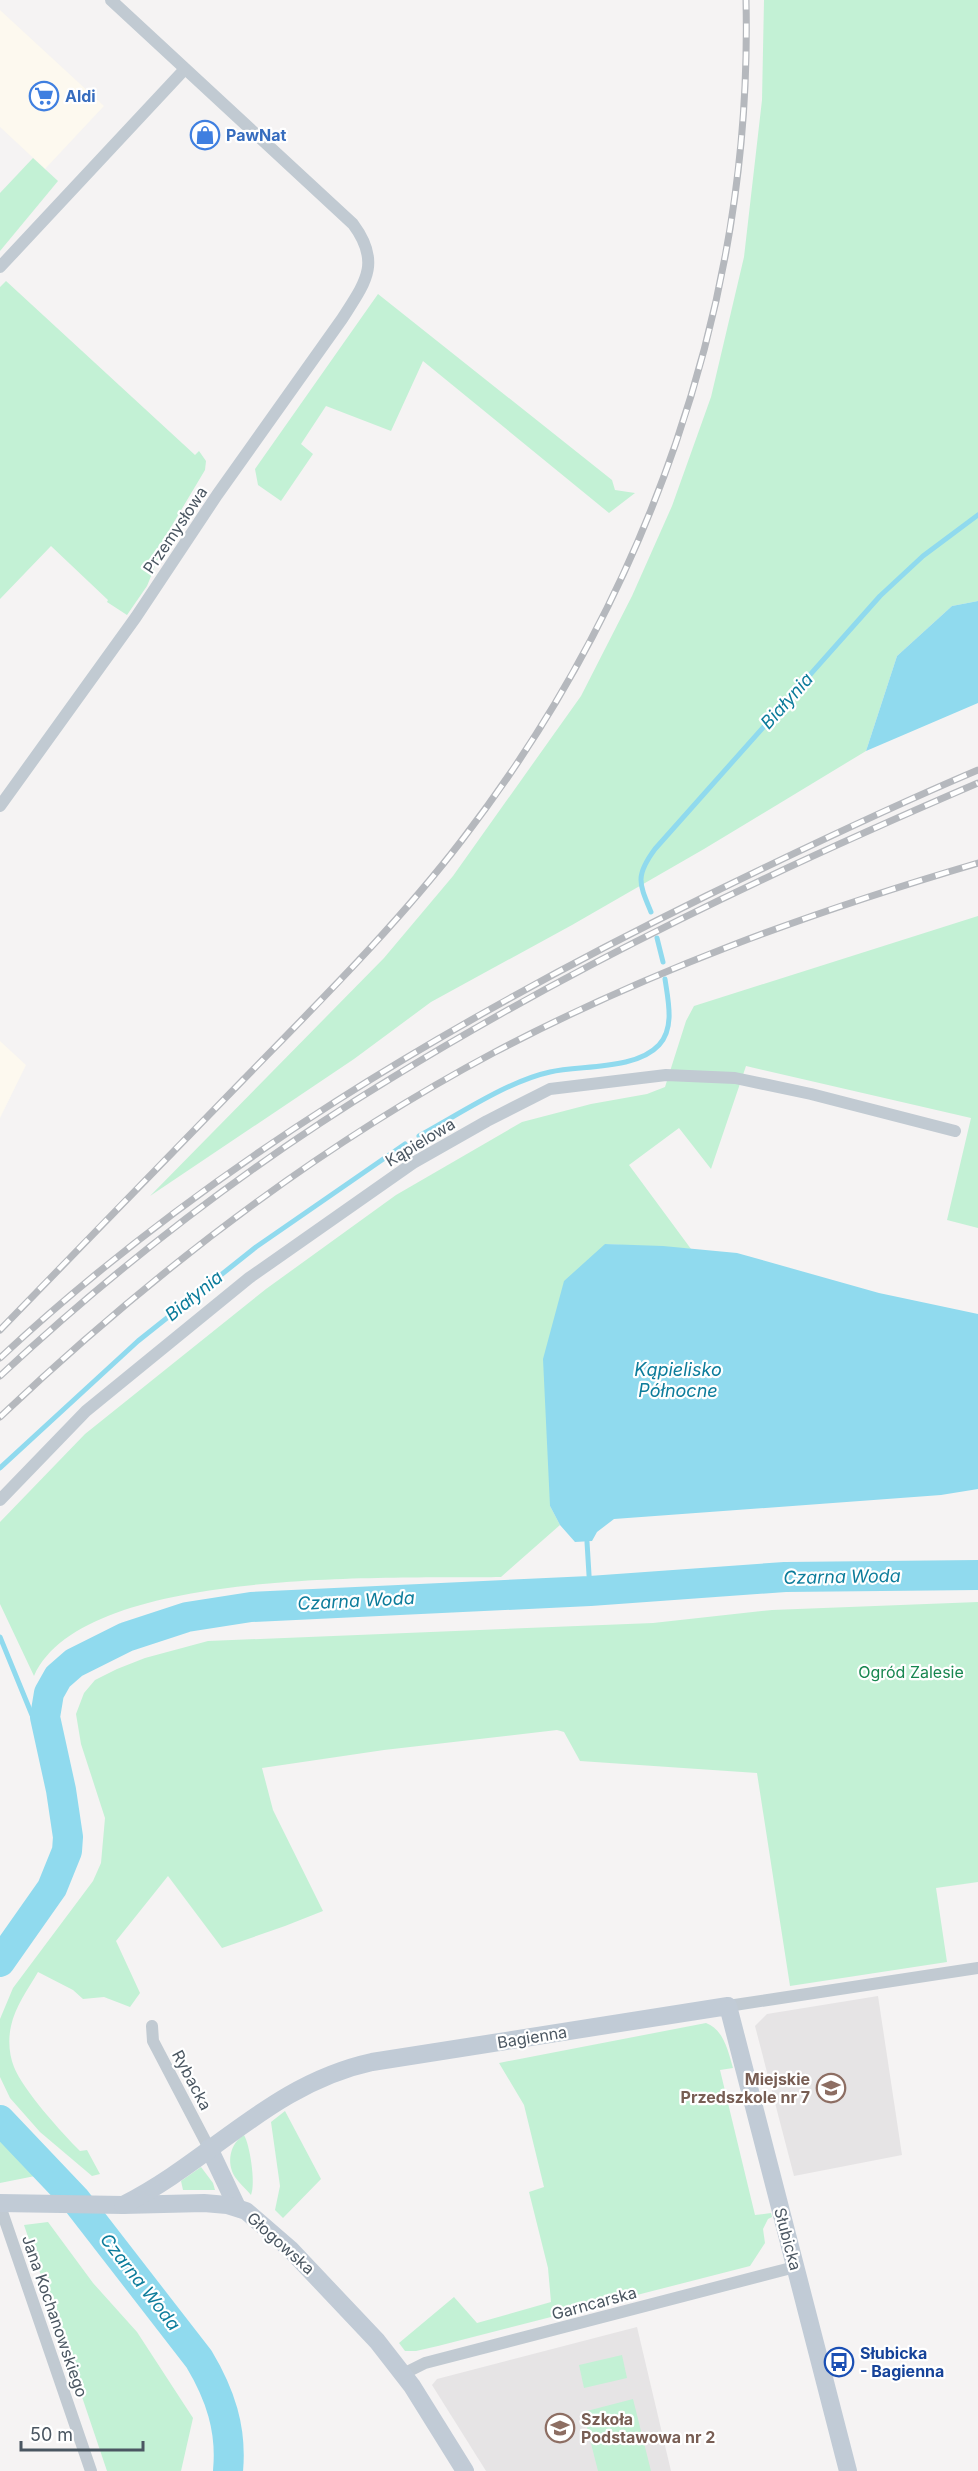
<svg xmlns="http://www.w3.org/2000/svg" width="978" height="2471" font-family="Inter,sans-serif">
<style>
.commercial{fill:#fdf9ef}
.education{fill:#e6e4e5}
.green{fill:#c3f1d5}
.water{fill:#90daee}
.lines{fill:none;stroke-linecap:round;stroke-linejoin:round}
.stream{stroke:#90daee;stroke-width:5}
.river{stroke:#90daee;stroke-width:30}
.street{stroke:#c1cad2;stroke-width:12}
.secondary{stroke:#c1cbd6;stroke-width:18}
.rail-casing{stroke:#b5b8bd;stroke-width:7}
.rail{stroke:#fff;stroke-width:4.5;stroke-dasharray:14;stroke-linecap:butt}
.labels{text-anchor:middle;stroke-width:4.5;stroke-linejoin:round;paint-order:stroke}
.shop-label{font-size:16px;font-weight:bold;fill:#366cbe;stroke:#fff;text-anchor:start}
.street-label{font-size:16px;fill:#4a5661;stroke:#fff}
.park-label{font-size:16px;fill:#17864f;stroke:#fff}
.education-label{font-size:16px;font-weight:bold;fill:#785e54;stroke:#fff;text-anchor:end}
.transit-label{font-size:16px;font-weight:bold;fill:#164399;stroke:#fff;text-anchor:start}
.water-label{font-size:18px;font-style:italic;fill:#0c7c9b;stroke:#fff}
</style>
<rect width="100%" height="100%" fill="#f5f3f3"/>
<g class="commercial">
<path d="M0 10 104 106 45 169 0 127Z"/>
<path d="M0 1041 26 1065 0 1118Z"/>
</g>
<g class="education">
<path d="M878 1996 902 2155 794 2176 755 2026 767 2014Z"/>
<path d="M637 2327 671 2471H486L432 2385 437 2379Z"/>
</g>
<g class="green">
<path d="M764 0H978V601L952 606 897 656 866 751 704 849 572 925 431 1002 354 1059 150 1196 384 958 453 876 581 696 632 596 672 506 711 397 744 257 762 100Z"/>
<path d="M33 158 58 181 0 251V193Z"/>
<path d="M6 281 195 455 199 451 206 461 205 470 171 527 147 586 127 615 107 602 108 600 51 546 0 599V287Z"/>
<path d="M378 294 612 480 615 490 635 493 609 513 423 361 391 431 326 406 301 444 313 454 281 501 258 485 255 469Z"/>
<path d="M978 916V1228L947 1220 971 1118 746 1066 711 1169 679 1128 629 1165 691 1249 605 1244 550 1506 560 1525 501 1577C396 1579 83 1565 34 1676L0 1604V1522L85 1434 266 1289 396 1195 522 1122 591 1104 647 1094 665 1087 686 1021 694 1006Z"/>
<path d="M978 1602V1882L936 1888 947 1962 790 1986 757 1773 580 1761 564 1732 557 1730 384 1750 262 1768 273 1810 323 1911 285 1926 222 1948 168 1876 116 1941 140 1993 130 2007 104 1997 83 1999 73 1990 38 1972C28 1989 15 2007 11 2026 8 2039 9 2055 14 2067 23 2090 62 2133 80 2151L87 2150 100 2174 92 2176 40 2132 10 2098 0 2077V2019L13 1988 93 1881 101 1863 105 1818 81 1744 76 1714 84 1693 95 1680 117 1669 145 1658 208 1641 653 1623 772 1610Z"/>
<path d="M706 2023C724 2030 728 2051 733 2068L720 2070 755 2215 771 2213 772 2217 768 2219 763 2229 765 2243 750 2266 438 2346 416 2351H405L399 2343 454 2297 477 2323 551 2302 548 2268 529 2192 544 2187 524 2105 499 2063Z"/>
<path d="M285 2111 321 2179 283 2218 275 2210 280 2186 271 2122Z"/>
<path d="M0 2133 35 2176 0 2183Z"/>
<path d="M244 2135C250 2145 256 2184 251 2195 246 2189 239 2183 235 2177 226 2163 230 2143 244 2135Z"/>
<path d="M201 2167 213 2183 215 2190H183L181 2181Z"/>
<path d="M48 2222 93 2283 137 2332 193 2418 181 2471H107L24 2225Z"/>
<path d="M622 2355 627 2378 584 2388 579 2365Z"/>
<path d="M633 2399 651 2471H598L583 2412Z"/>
</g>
<g class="water">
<path d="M978 601V703L866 751 897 656 952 606Z"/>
<path d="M605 1244 663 1246 737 1253 879 1293 978 1314V1489L941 1495 614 1519 597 1532 592 1541 575 1542 560 1525 550 1506 543 1359 564 1281Z"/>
</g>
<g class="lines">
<g class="stream">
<path d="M651 912C639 883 635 876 655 849L880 596 923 556 978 515"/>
<path d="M657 938 663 962"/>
<path d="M419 1136C458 1115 508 1081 550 1072 582 1065 636 1070 659 1045 675 1028 668 1000 665 979"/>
<path d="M0 1468 138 1341 256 1247 405 1144"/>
<path d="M587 1542 590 1591"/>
<path d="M0 1637 32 1715 47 1728"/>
</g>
<g class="river">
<path d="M0 1962 52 1888 67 1851 68 1837 61 1790 45 1717 49 1693 58 1677 74 1663 126 1637 187 1617 251 1607 590 1591 785 1577 978 1575"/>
<path d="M0 2120 75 2199 199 2359C220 2394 232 2429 228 2471"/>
</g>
<g class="street">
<path d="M0 267 184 70"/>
<path d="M0 806 136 617 217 495 342 319C365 283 382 263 353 224L111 0"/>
<path d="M0 1500 86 1411 249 1278 413 1163 487 1121 550 1089 666 1075 735 1078 811 1094 955 1131"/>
<path d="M728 2006 978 1968"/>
<path d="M152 2026 153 2041 209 2148"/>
<path d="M0 2206 91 2471"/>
<path d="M403 2374 425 2363 795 2267"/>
</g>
<g class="secondary">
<path d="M209 2148 237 2207"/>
<path d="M0 2203 123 2205 204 2203 227 2205 246 2211 290 2249 377 2341 412 2386 465 2471"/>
<path d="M123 2205C211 2161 271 2084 372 2062L728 2006 848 2471"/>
</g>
<g class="rail-casing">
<g id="rail">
<path d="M0 1330C81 1246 162 1163 243 1080 319 1002 396 926 462 840 646 601 753 302 746 0"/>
<path d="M0 1358C207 1165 454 1020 706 896 796 852 886 809 978 770"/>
<path d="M0 1376C119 1265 250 1164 390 1079 577 964 777 869 978 783"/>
<path d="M0 1417C149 1276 314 1148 495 1052 649 971 811 912 978 863"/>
</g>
</g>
<use href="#rail" class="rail"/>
</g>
<defs>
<g id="supermarket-ring" transform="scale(1.5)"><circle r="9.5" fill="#fff" stroke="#3f7fe0" stroke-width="1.5"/><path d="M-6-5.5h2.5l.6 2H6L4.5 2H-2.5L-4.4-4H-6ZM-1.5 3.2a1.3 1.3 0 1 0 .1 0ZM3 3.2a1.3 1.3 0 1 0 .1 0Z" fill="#3f7fe0"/></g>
<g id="shop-ring" transform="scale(1.5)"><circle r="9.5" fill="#fff" stroke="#3f7fe0" stroke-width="1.5"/><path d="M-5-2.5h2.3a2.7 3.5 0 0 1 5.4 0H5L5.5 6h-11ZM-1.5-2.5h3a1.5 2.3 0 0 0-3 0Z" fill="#3f7fe0"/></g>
<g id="school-ring" transform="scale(1.5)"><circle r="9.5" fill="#fff" stroke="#8d6e63" stroke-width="1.5"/><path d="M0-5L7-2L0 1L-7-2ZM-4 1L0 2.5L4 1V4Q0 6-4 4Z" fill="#8d6e63"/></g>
<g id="bus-ring" transform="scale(1.5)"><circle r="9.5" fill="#fff" stroke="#1a4fb4" stroke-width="1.5"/><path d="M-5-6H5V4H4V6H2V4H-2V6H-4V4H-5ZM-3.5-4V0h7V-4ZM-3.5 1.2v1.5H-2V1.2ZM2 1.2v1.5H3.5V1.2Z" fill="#1a4fb4"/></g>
</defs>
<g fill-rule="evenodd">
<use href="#supermarket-ring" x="44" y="96"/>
<use href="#shop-ring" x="205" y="135"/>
<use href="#school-ring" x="831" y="2088"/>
<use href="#bus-ring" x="839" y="2362"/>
<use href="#school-ring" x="560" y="2428"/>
</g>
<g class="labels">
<g class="shop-label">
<text x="65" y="102">Aldi</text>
<text x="226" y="141">PawNat</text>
</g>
<g class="street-label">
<text transform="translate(175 530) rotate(-56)" y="6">Przemysłowa</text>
<text transform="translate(420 1142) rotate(-31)" y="6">Kąpielowa</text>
<text transform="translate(532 2037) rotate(-9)" y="6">Bagienna</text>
<text transform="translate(192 2080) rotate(62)" y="6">Rybacka</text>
<text transform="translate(788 2239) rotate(75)" y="6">Słubicka</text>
<text transform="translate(281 2243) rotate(42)" y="6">Głogowska</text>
<text transform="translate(594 2303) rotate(-15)" y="6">Garncarska</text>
<text transform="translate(55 2316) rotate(71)" y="6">Jana Kochanowskiego</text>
</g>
<g class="park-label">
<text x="911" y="1678">Ogród Zalesie</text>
</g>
<g class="education-label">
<text x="810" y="2085">Miejskie<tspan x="810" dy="18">Przedszkole nr 7</tspan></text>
<text x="581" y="2425" text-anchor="start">Szkoła<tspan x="581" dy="18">Podstawowa nr 2</tspan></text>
</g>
<g class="transit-label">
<text x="860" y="2359">Słubicka<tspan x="860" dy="18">- Bagienna</tspan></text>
</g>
<g class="water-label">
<text transform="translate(787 701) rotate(-48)" y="6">Białynia</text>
<text transform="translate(194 1296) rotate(-39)" y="6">Białynia</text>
<text x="678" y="1376">Kąpielisko<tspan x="678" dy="21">Północne</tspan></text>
<text transform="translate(842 1577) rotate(-1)" y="6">Czarna Woda</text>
<text transform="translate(356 1601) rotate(-3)" y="6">Czarna Woda</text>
<text transform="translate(140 2282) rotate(52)" y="6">Czarna Woda</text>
</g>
</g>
<path d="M21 2441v9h122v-9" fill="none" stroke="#4a5661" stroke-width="3"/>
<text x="30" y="2441" font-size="18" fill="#4a5661" stroke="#ffffff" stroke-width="4.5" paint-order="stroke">50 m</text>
</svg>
